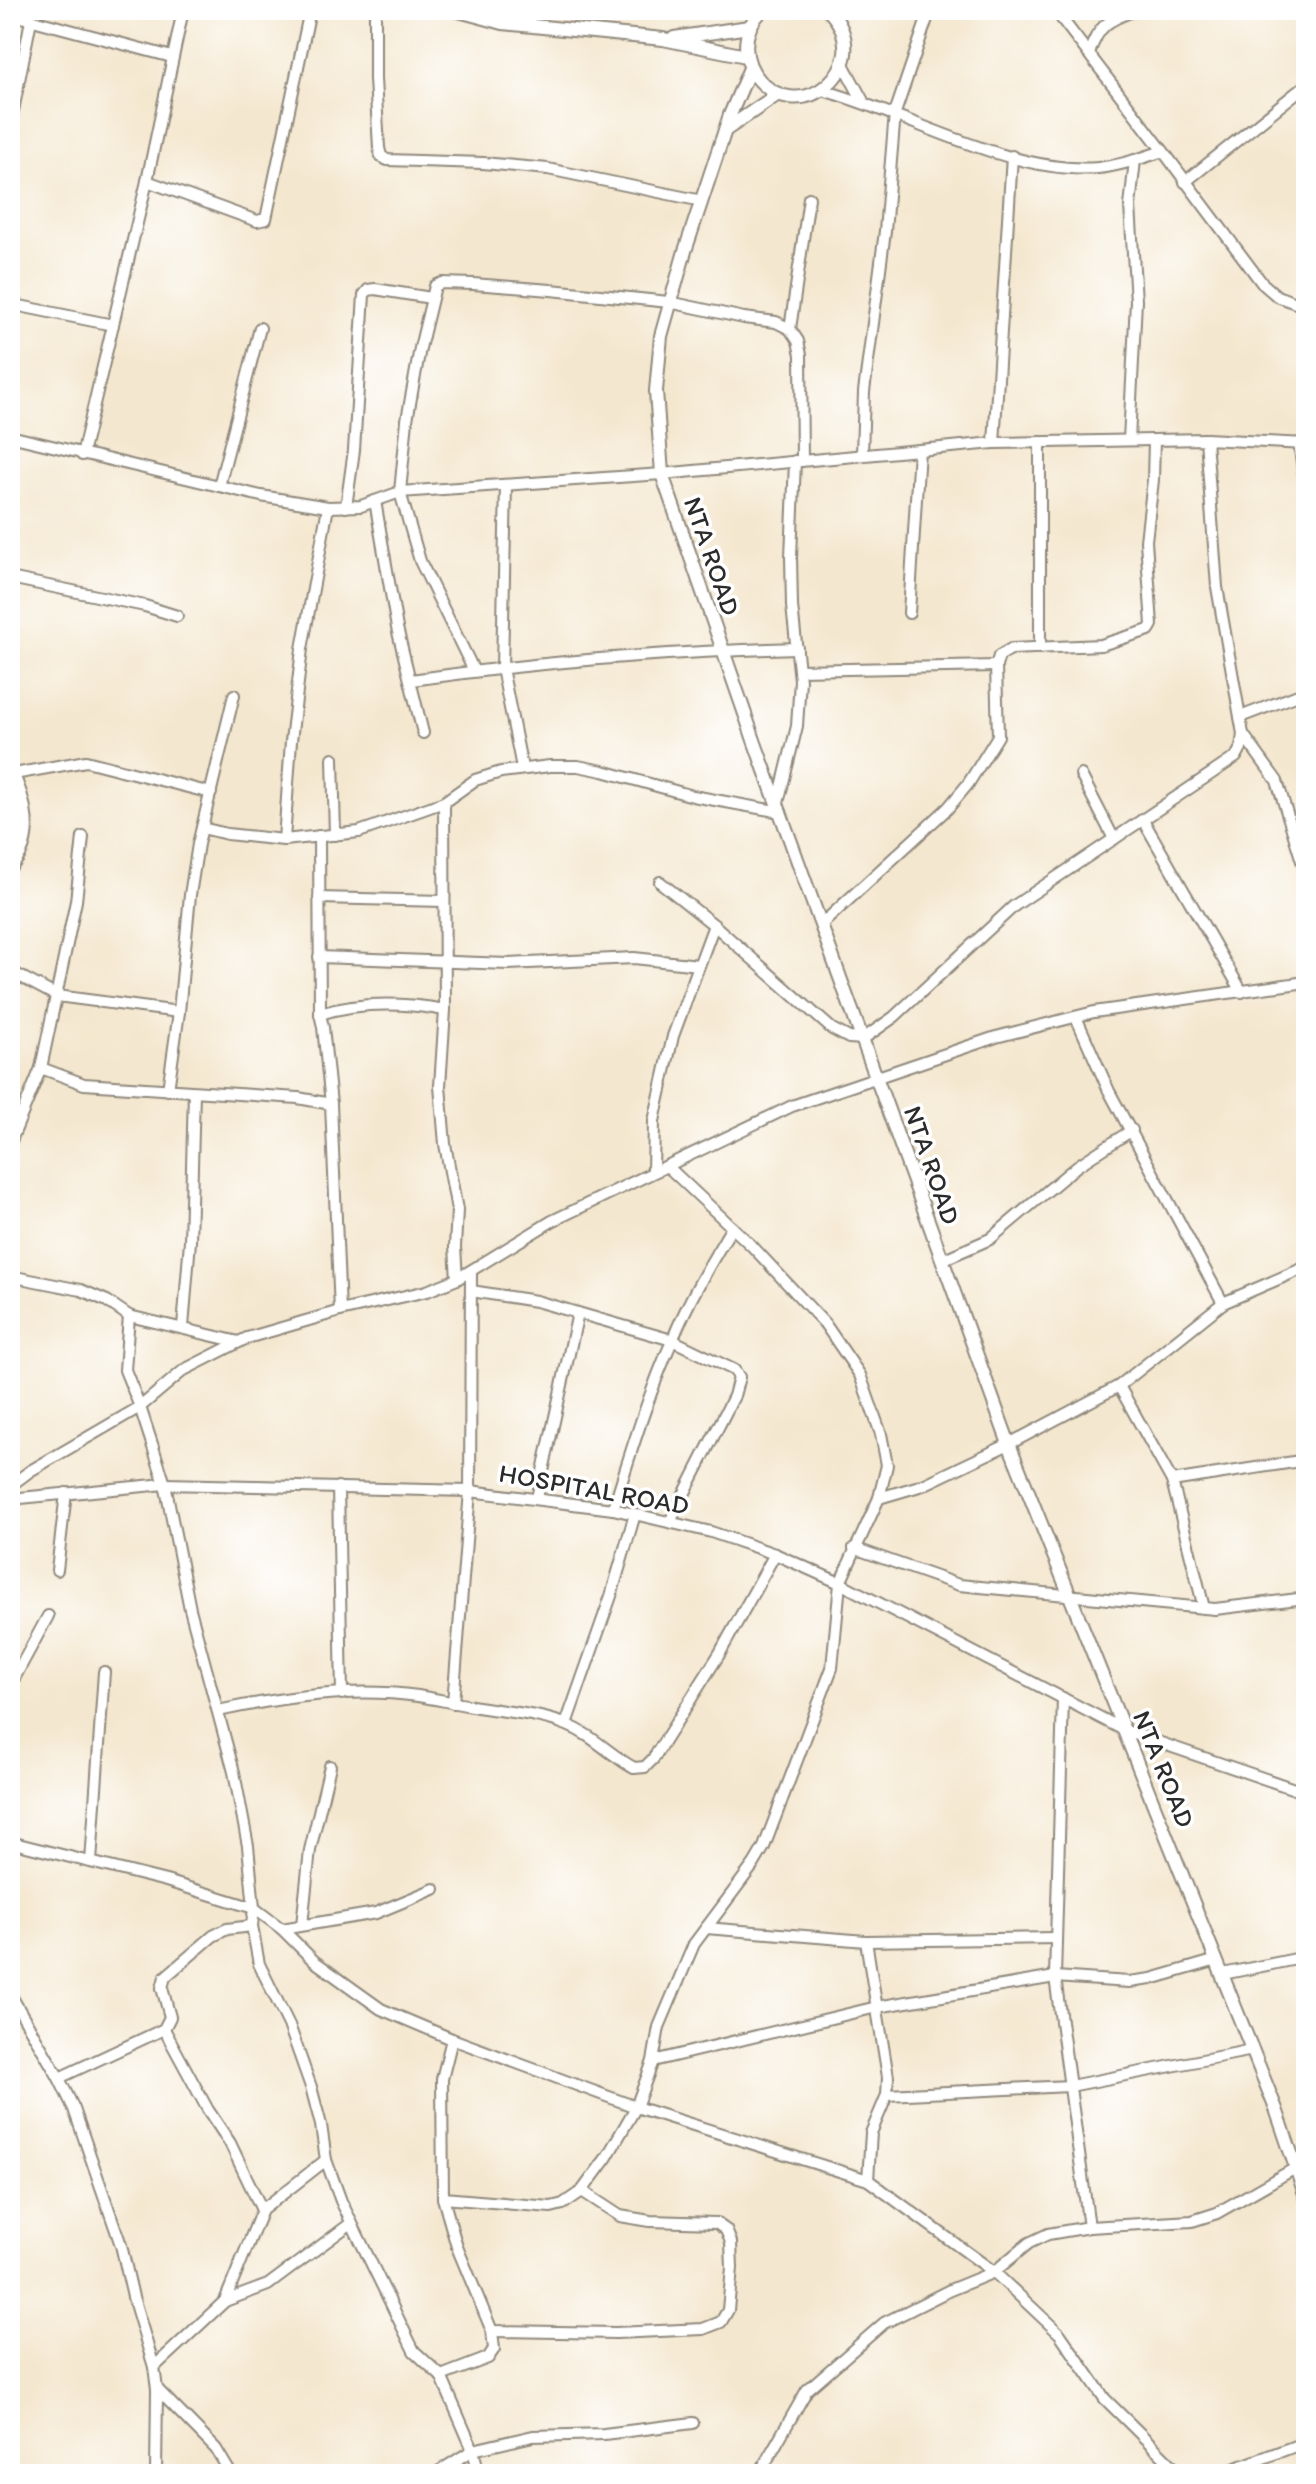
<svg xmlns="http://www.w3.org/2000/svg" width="1316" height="2484" font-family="Itim,sans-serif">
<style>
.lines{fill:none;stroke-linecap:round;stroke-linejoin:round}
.minor-casing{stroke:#90897d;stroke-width:14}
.tertiary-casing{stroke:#90897d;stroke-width:16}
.minor{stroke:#fff;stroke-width:10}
.tertiary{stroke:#fff;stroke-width:12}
.labels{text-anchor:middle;stroke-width:7;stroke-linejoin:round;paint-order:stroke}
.street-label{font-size:26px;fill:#2b2b2b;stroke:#fff}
</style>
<rect width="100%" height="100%" fill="#fff"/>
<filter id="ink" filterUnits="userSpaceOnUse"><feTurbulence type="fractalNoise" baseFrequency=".0125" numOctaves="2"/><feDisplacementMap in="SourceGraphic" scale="16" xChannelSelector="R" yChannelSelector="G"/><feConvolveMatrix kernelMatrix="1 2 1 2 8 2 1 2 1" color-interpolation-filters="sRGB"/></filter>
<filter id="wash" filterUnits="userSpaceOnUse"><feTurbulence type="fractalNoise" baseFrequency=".006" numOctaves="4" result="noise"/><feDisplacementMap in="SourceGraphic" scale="32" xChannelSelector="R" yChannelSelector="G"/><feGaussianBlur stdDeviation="1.8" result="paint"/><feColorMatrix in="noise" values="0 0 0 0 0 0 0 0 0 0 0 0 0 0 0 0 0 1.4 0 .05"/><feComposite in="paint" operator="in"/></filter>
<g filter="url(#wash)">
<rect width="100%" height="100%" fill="#f4e7cf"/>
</g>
<g filter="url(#ink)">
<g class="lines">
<g class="minor-casing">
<g id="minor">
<path d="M375 10V79L379 148 381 156 387 160 483 163 548 169 702 201"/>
<path d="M1055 10 1163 151"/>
<path d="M10 14 172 57"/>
<path d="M503 23 508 10"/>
<path d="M1089 54C1098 25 1108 20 1136 10"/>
<path d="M843 64 863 101"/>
<path d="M822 90C907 113 1010 175 1098 168 1119 166 1142 158 1163 151L1262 283 1277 296 1306 307"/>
<path d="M10 126 31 20"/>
<path d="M147 181 257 221 266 219 310 10"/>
<path d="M1185 182 1306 85"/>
<path d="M10 304 113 325"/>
<path d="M790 329 809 198"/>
<path d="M10 436 261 496 328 507 361 506 400 492 662 474 994 443 1206 439 1306 444"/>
<path d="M1129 440 1136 301 1130 206 1135 160"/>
<path d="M1040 442V648"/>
<path d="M994 443 1012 156"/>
<path d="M1299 443 1306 490"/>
<path d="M82 455 147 181 183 10"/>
<path d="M862 455 864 392 885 231 895 113 930 10"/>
<path d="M506 485 502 668 522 768"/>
<path d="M219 486 260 328"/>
<path d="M375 501 397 628 423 733"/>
<path d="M328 507 302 649 291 741 284 840 359 832 444 802 475 780 501 772 550 766H578L603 771 693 796 781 812"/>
<path d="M346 507 354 450 364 295 368 290 375 289 431 298"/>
<path d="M1306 553 1304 588 1306 612"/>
<path d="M10 578 145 606 177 616"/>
<path d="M909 613 919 450"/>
<path d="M799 670 996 666"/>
<path d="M474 671 420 561 400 492 407 420 420 348 435 286 442 283 473 284 551 290 669 302 744 318 776 322 790 329 798 341 801 355 802 461"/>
<path d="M411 680C538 662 668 652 797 648"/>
<path d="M1240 717 1306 692"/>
<path d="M1243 734 1277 781 1306 874"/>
<path d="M333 758 335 835"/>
<path d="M10 767C26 798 38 841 10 868"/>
<path d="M14 774 86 761 211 793"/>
<path d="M1081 775 1114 839"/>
<path d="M444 802 445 1010 440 1086 445 1144 457 1210 455 1247 457 1279"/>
<path d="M778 803 797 726 800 680 792 606 791 557 795 461"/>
<path d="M1143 820 1242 992"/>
<path d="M202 828 227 834 284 840"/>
<path d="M319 836 320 1014 323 1027 331 1104 340 1311"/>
<path d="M660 882 714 925 832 1029 849 1038 863 1039 894 1017 1014 906 1236 757 1241 748 1243 734 1217 587 1206 439"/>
<path d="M319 898 444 901"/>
<path d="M822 924 948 808 968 784 998 736 996 666 999 656 1011 649 1101 645 1149 630 1152 625 1146 541 1153 480 1154 440"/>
<path d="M319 957 508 964 634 958 699 965"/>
<path d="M10 971 57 996 179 1012"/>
<path d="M320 1014C359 1002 405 1003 445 1010"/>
<path d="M1076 1017 1109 1091 1223 1303"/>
<path d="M41 1068 84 1084 298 1098 331 1104"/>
<path d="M168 1090 179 1012 190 895 198 844 234 695"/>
<path d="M10 1143 41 1068 76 901 83 837"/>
<path d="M653 1172 654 1121 673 1036 714 925"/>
<path d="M942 1260 990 1239 1077 1166 1132 1130"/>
<path d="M10 1276 81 1290 107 1301 129 1316 239 1342"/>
<path d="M471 1291 536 1301 672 1340 734 1370 739 1377 734 1396 670 1522"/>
<path d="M183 1327 190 1241 194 1092"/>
<path d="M1119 1386 1172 1481 1204 1608"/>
<path d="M1172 1481 1300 1461"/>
<path d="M10 1486 30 1471 140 1407 125 1370 129 1316"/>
<path d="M338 1487 342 1694"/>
<path d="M537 1498 578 1313"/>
<path d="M879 1498 923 1485 1009 1444 1119 1386 1223 1303 1306 1267"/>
<path d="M10 1499 165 1484 470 1491 613 1509 711 1532 775 1554 840 1583 1126 1731 1306 1793"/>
<path d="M613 1509C631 1452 648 1395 672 1341 688 1301 710 1264 732 1227"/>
<path d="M854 1548 959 1585 1215 1609 1306 1598"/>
<path d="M57 1570 66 1493"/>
<path d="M10 1686 48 1616"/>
<path d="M1063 1698 1055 1977 1089 2227"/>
<path d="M453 1703 470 1491 471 1271"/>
<path d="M218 1711C283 1697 351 1687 418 1696 436 1699 454 1703 472 1706 504 1712 537 1713 567 1725 593 1735 610 1755 634 1768L645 1767 653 1759 720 1653 775 1554"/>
<path d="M566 1724 611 1596 635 1514"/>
<path d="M10 1842 166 1881 254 1908 282 1929 314 1961 381 2009 452 2039 636 2107 868 2180 994 2272 1060 2334 1105 2399 1181 2474"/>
<path d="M91 1862 104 1672"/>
<path d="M302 1925 310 1850 330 1766"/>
<path d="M706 1928 866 1941 1056 1938"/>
<path d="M282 1929 376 1913 434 1889"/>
<path d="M866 1941 888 2077 887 2095 871 2133 868 2180"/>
<path d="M1223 1974 1306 1957"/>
<path d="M10 1994 59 2078 74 2109 121 2245 133 2297 154 2367 157 2389 156 2474"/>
<path d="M164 2029 208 2110 230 2143 262 2210"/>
<path d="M653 2061 877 2007 1055 1977 1129 1982 1151 1979 1217 1960"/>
<path d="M59 2078 164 2029 170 2017 162 1988 165 1977 213 1936 227 1929 252 1926"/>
<path d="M887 2095 1070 2086 1253 2050"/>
<path d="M443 2198 551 2207 563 2204 582 2191 607 2157 636 2107 653 2061 659 2027 694 1944 754 1864 764 1847 832 1668 840 1583 879 1498 887 1465 881 1434 860 1375 825 1324 752 1246 667 1166"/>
<path d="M225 2301 262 2210 326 2160"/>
<path d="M492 2331 616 2333 703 2329 721 2322 728 2310 732 2268 731 2242 726 2230 716 2223 650 2221 620 2216 582 2191"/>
<path d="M154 2367 225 2301 268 2285 350 2224"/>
<path d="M441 2376 488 2358 494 2349 492 2331 457 2247 443 2198 442 2079 452 2039"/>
<path d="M157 2389 216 2449 231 2474"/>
<path d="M435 2474 473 2450 533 2436 604 2434 693 2423"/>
<path d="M479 2474 473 2450 441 2376 414 2351 341 2201 326 2160 321 2125 311 2087 289 2025 259 1964 252 1926 254 1908 248 1846 234 1772 190 1609 165 1484 140 1407 184 1370 247 1338 340 1311 427 1291 457 1279 552 1221 792 1106 996 1037 1094 1012 1306 982"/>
<path d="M759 2474 807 2390 884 2323 950 2290 994 2272 1029 2243 1048 2234 1089 2227 1192 2221 1217 2213 1306 2162"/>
<path d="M1220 2474 1306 2442"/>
</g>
</g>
<g class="tertiary-casing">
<g id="tertiary">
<path d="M455 10 503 23 663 39 746 56"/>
<path d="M762 10C716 57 780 126 827 85 836 77 843 67 845 54 847 37 840 21 828 10"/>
<path d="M674 38 749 27"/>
<path d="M750 68 730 115 685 251 661 336 656 391 662 474 755 743 1009 1444 1276 2109 1306 2197"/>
<path d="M727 129 778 94"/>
</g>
</g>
<use href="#minor" class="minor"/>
<use href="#tertiary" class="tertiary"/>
</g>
</g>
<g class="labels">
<g class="street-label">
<text transform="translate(712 556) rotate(71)" y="9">NTA ROAD</text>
<text transform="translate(932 1165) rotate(71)" y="9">NTA ROAD</text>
<text transform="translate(594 1489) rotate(10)" y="9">HOSPITAL ROAD</text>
<text transform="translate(1164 1769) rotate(68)" y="9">NTA ROAD</text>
</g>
</g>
<rect width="1316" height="2484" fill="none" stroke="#fff" stroke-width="40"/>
</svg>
